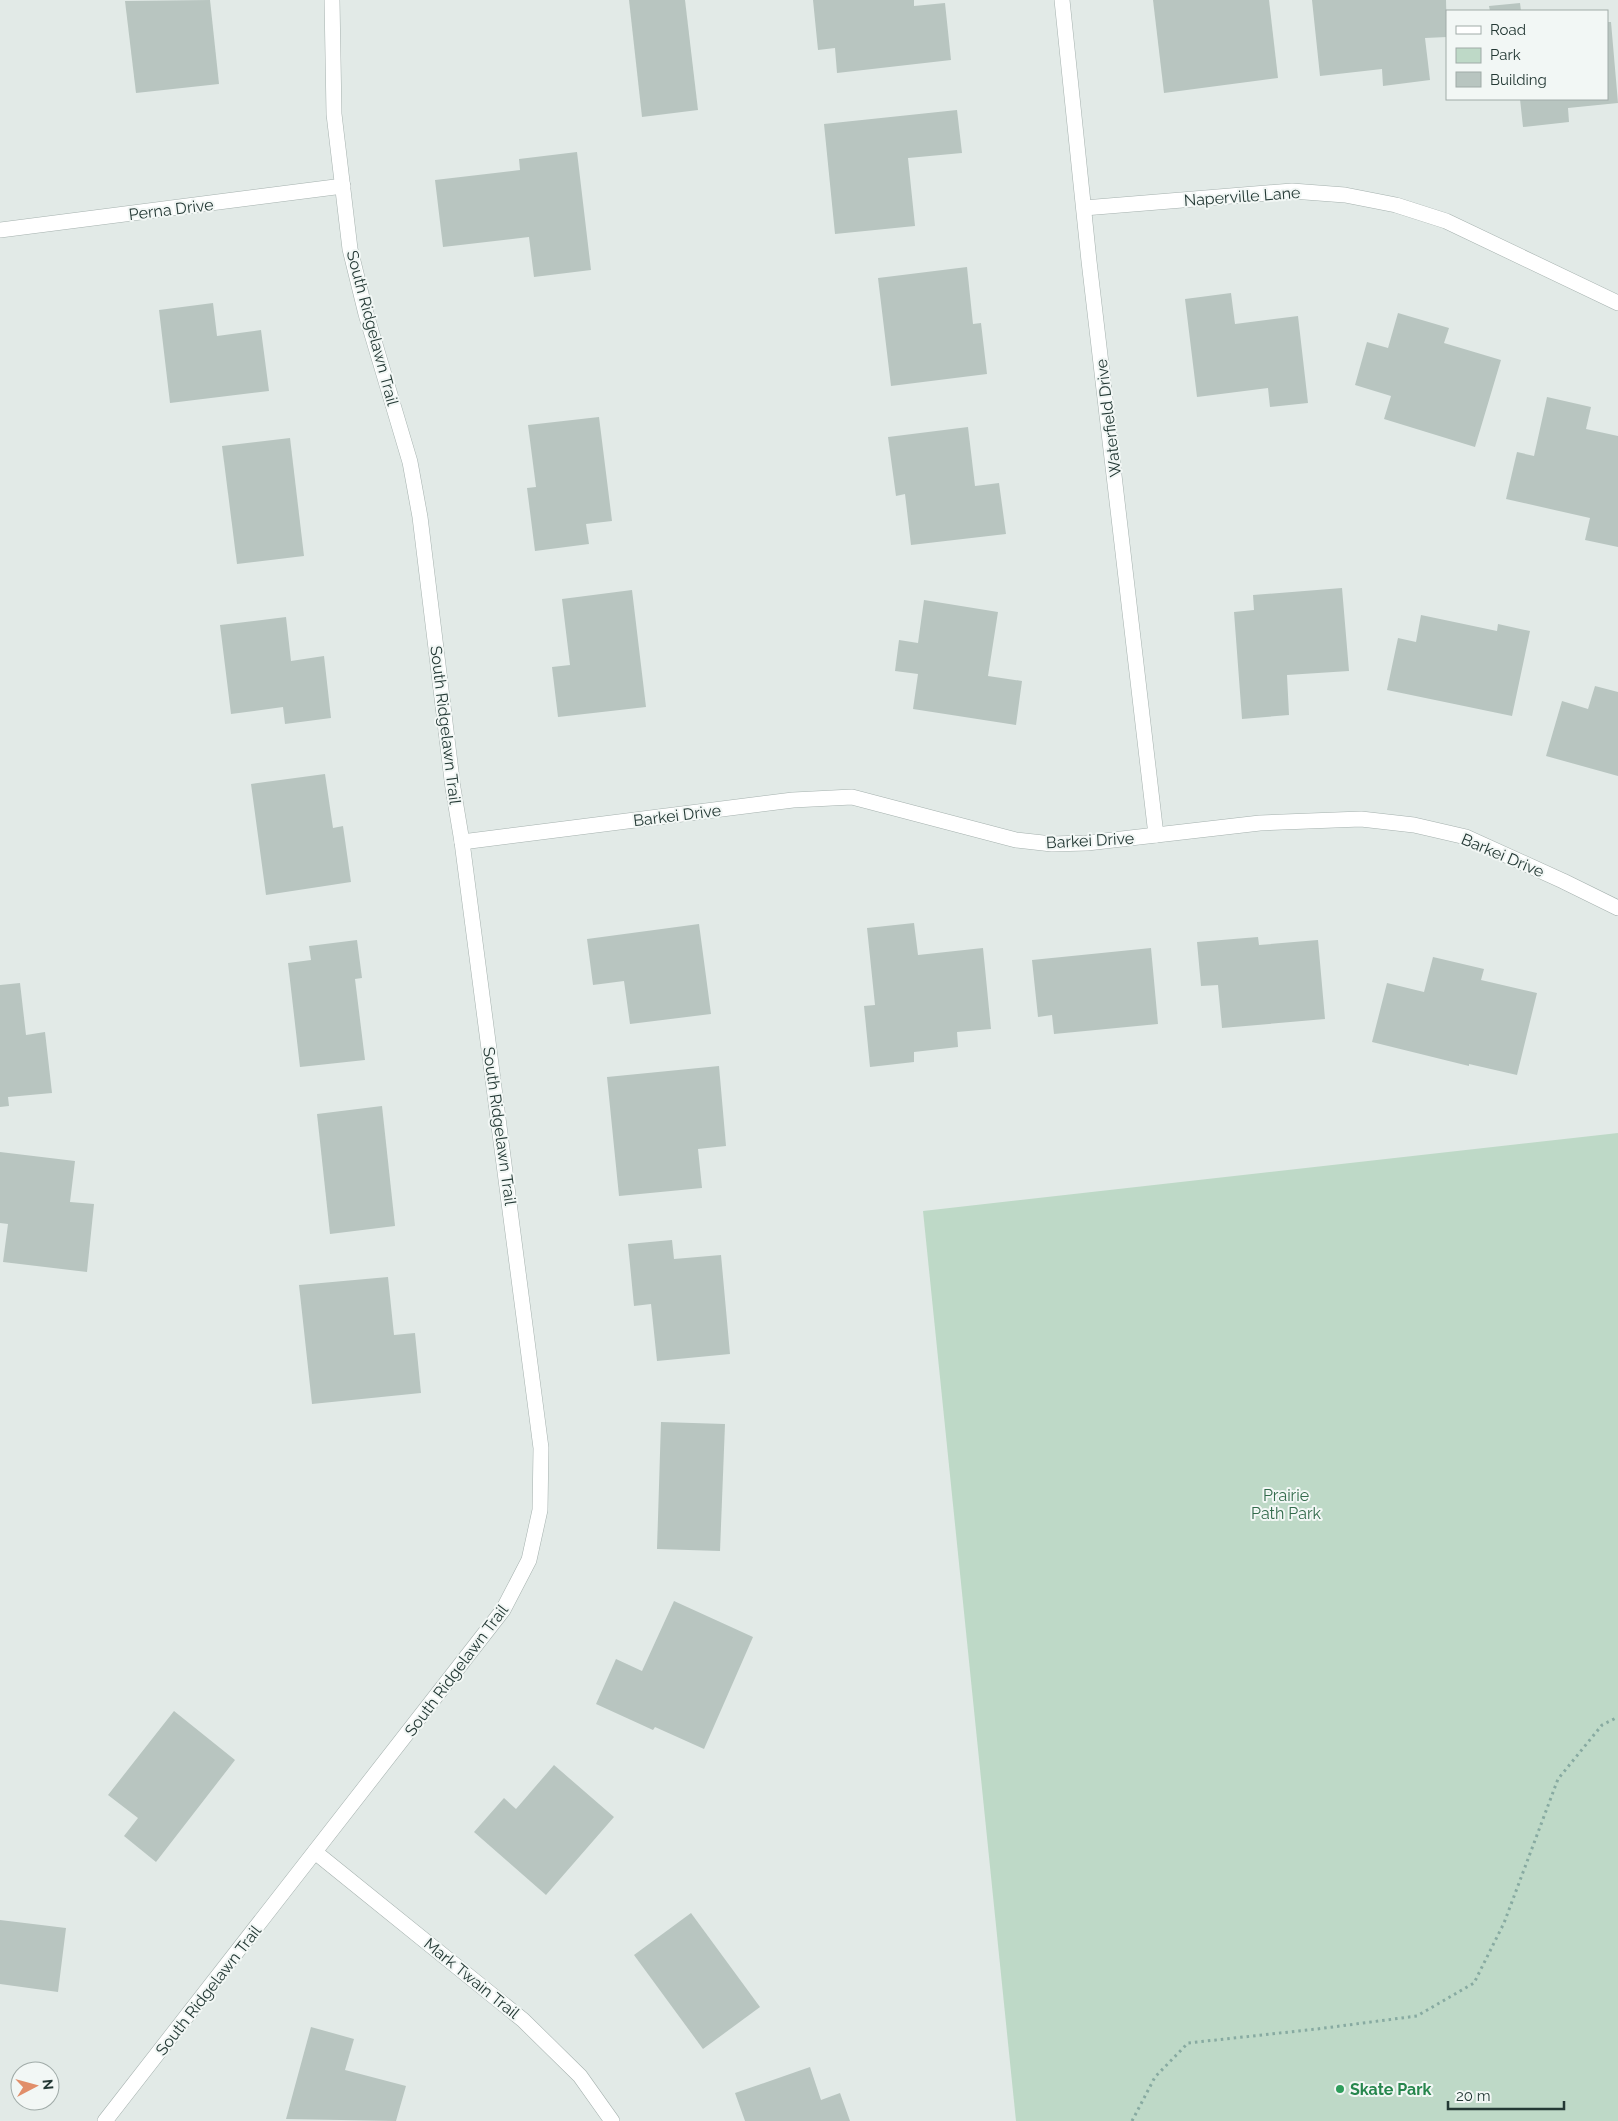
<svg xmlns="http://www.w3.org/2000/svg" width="1618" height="2121" font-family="Raleway,sans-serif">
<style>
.green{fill:#bed9c7}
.building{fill:#b8c5c0}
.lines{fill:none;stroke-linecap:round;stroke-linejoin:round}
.minor-casing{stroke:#a5b1ae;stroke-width:16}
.path{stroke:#87aaa1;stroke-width:3;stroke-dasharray:2.5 4;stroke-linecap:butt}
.minor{stroke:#fff;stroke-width:15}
.leisure-dot{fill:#2e9e5b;stroke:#f2f7f5;stroke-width:2}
.labels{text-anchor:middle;stroke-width:4;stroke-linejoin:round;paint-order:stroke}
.street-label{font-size:16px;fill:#243935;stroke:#f2f7f5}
.park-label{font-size:16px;fill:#336b4c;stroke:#f2f7f5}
.leisure-label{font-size:16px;font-weight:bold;fill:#27864d;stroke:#f2f7f5;text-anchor:start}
</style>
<rect width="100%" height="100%" fill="#e2eae7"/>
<path class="green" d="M1618 1133V2121H1016L923 1211Z"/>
<g class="building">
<path d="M210 0 219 84 136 93 125 1Z"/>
<path d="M629 0H685L698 110 642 117Z"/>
<path d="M813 0H914V6L945 3 951 60 837 73 835 48 818 50Z"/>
<path d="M1153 0H1269L1278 78 1164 93Z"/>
<path d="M1312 0H1446L1447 37 1425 38 1430 80 1383 86 1382 69 1320 76Z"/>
<path d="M1520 3 1521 11H1490L1489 6Z"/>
<path d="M1607 22H1611L1618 103 1568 108 1569 122 1523 127 1520 99H1607Z"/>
<path d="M957 110 962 153 908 158 915 226 835 234 824 124Z"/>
<path d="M577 152 591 270 534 277 529 237 443 247 435 180 520 170 519 159Z"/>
<path d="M967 267 973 324 981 323 987 374 891 386 878 278Z"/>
<path d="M1231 293 1235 324 1298 316 1308 403 1270 407 1268 388 1197 397 1185 299Z"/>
<path d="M213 303 217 336 261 330 269 391 170 403 159 310Z"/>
<path d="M1398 313 1449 328 1444 343 1501 360 1475 447 1384 419 1391 396 1355 385 1367 342 1388 348Z"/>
<path d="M1547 397 1591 407 1586 429 1618 436V547L1585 540 1590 518 1506 499 1517 452 1534 456Z"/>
<path d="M599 417 612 521 586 524 589 544 535 551 527 488 536 487 528 425Z"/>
<path d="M968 427 975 486 999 483 1006 534 911 545 905 494 896 496 888 437Z"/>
<path d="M290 438 304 556 237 564 222 446Z"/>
<path d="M1342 588 1349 671 1287 675 1289 715 1242 719 1234 612 1254 610 1253 595Z"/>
<path d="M632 590 646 707 558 717 552 667 570 665 562 599Z"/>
<path d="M924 600 998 612 988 676 1022 681 1016 725 913 709 918 674 895 671 899 640 918 643Z"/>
<path d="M1421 615 1497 631 1498 624 1530 631 1512 716 1387 690 1398 638 1416 642Z"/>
<path d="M286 617 291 661 324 656 331 718 285 724 283 707 231 714 220 625Z"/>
<path d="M1595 686 1618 692V776L1546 756 1562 701 1588 709Z"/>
<path d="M325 774 333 828 343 826 351 882 266 895 251 784Z"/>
<path d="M914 923 918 955 983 948 991 1029 957 1032 958 1047 914 1052V1062L870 1067 864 1006 875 1005 867 928Z"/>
<path d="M699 924 711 1014 630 1024 624 981 593 985 587 939Z"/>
<path d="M1258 937 1259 945 1318 940 1325 1019 1222 1028 1218 985 1201 986 1197 942Z"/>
<path d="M357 940 362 978 355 979 365 1060 300 1067 288 963 311 960 309 946Z"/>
<path d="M1151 948 1158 1024 1054 1034 1052 1015 1038 1017 1032 960Z"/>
<path d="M1433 957 1484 969 1481 980 1537 993 1517 1075 1469 1064V1066L1372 1042 1387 983 1424 992Z"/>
<path d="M20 983 26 1035 45 1032 52 1093 8 1097 9 1106 0 1107V985Z"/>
<path d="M719 1066 726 1146 698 1149 702 1188 619 1196 607 1077Z"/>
<path d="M382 1106 395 1226 330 1234 317 1114Z"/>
<path d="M0 1152 75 1161 70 1202 94 1204 87 1272 3 1262 8 1224 0 1223Z"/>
<path d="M672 1240 674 1259 721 1255 730 1354 657 1361 651 1304 634 1306 628 1244Z"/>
<path d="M388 1277 394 1335 415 1333 421 1393 312 1404 299 1285Z"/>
<path d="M661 1422 725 1424 720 1551 657 1549Z"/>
<path d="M674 1601 753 1637 704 1749 655 1727 653 1730 596 1704 616 1659 642 1671Z"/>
<path d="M174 1711 235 1760 156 1862 124 1836 138 1818 108 1795Z"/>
<path d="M554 1765 614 1817 546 1895 474 1832 504 1798 516 1809Z"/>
<path d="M691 1913 760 2007 703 2049 634 1955Z"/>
<path d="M0 1920 66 1928 58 1992 0 1984Z"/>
<path d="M311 2027 354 2039 345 2070 406 2086 396 2121 286 2119Z"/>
<path d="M810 2067 821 2100 840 2093 850 2121H745L735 2093Z"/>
</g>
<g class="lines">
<g class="minor-casing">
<g id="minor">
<path d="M1062 0 1089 261 1156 835"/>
<path d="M1084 208 1292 191 1345 195 1396 205 1446 221 1618 303"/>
<path d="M0 230 343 186"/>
<path d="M462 842 793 800 852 797 1016 840 1052 844 1087 843 1260 823 1361 819 1414 825 1466 837 1563 881 1618 908"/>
<path d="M315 1852 523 2020 580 2076 612 2121"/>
<path d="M105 2121 503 1610 529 1560 540 1510 541 1448 462 842 453 788 420 517 410 462 366 314 350 249 334 114 332 0"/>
</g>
</g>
<path class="path" d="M1132 2121 1155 2077 1188 2043 1317 2029 1417 2016 1474 1983 1504 1923 1558 1779 1602 1725 1618 1717"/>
<use href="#minor" class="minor"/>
</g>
<circle class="leisure-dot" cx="1340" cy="2089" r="5"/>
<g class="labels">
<g class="street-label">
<text transform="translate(1242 196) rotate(-4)" y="6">Naperville Lane</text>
<text transform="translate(171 209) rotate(-7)" y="6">Perna Drive</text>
<text transform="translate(373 328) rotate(75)" y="6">South Ridgelawn Trail</text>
<text transform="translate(1108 418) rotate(-97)" y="6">Waterfield Drive</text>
<text transform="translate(446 725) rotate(83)" y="6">South Ridgelawn Trail</text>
<text transform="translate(677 815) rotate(-7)" y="6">Barkei Drive</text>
<text transform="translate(1090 840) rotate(-3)" y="6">Barkei Drive</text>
<text transform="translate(1503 855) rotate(23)" y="6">Barkei Drive</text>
<text transform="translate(500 1126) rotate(82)" y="6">South Ridgelawn Trail</text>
<text transform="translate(456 1670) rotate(-53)" y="6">South Ridgelawn Trail</text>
<text transform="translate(472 1978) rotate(39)" y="6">Mark Twain Trail</text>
<text transform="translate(208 1990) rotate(-52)" y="6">South Ridgelawn Trail</text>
</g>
<g class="park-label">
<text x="1286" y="1501">Prairie<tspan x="1286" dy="18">Path Park</tspan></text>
</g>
<g class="leisure-label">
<text x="1350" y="2095">Skate Park</text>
</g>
</g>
<rect x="1446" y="10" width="162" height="90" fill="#f2f7f5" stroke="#a0aba8"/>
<rect x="1456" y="26" width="25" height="8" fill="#ffffff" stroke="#a0aba8"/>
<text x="1490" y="35" font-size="15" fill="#243935">Road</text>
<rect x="1456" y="48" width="25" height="15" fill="#bed9c7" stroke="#a0aba8"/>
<text x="1490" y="60" font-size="15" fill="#243935">Park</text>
<rect x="1456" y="72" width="25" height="15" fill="#b8c5c0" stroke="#a0aba8"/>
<text x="1490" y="85" font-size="15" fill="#243935">Building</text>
<g transform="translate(35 2086) rotate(84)"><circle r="24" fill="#f2f7f5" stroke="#a0aba8"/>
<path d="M0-4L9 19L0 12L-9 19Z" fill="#e18e6a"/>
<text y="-8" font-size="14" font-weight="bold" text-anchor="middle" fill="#243935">N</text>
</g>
<path d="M1448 2101v8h116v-8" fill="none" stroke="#243935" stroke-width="2.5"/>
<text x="1456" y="2101" font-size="15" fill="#243935" stroke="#f2f7f5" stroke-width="4" paint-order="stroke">20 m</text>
</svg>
